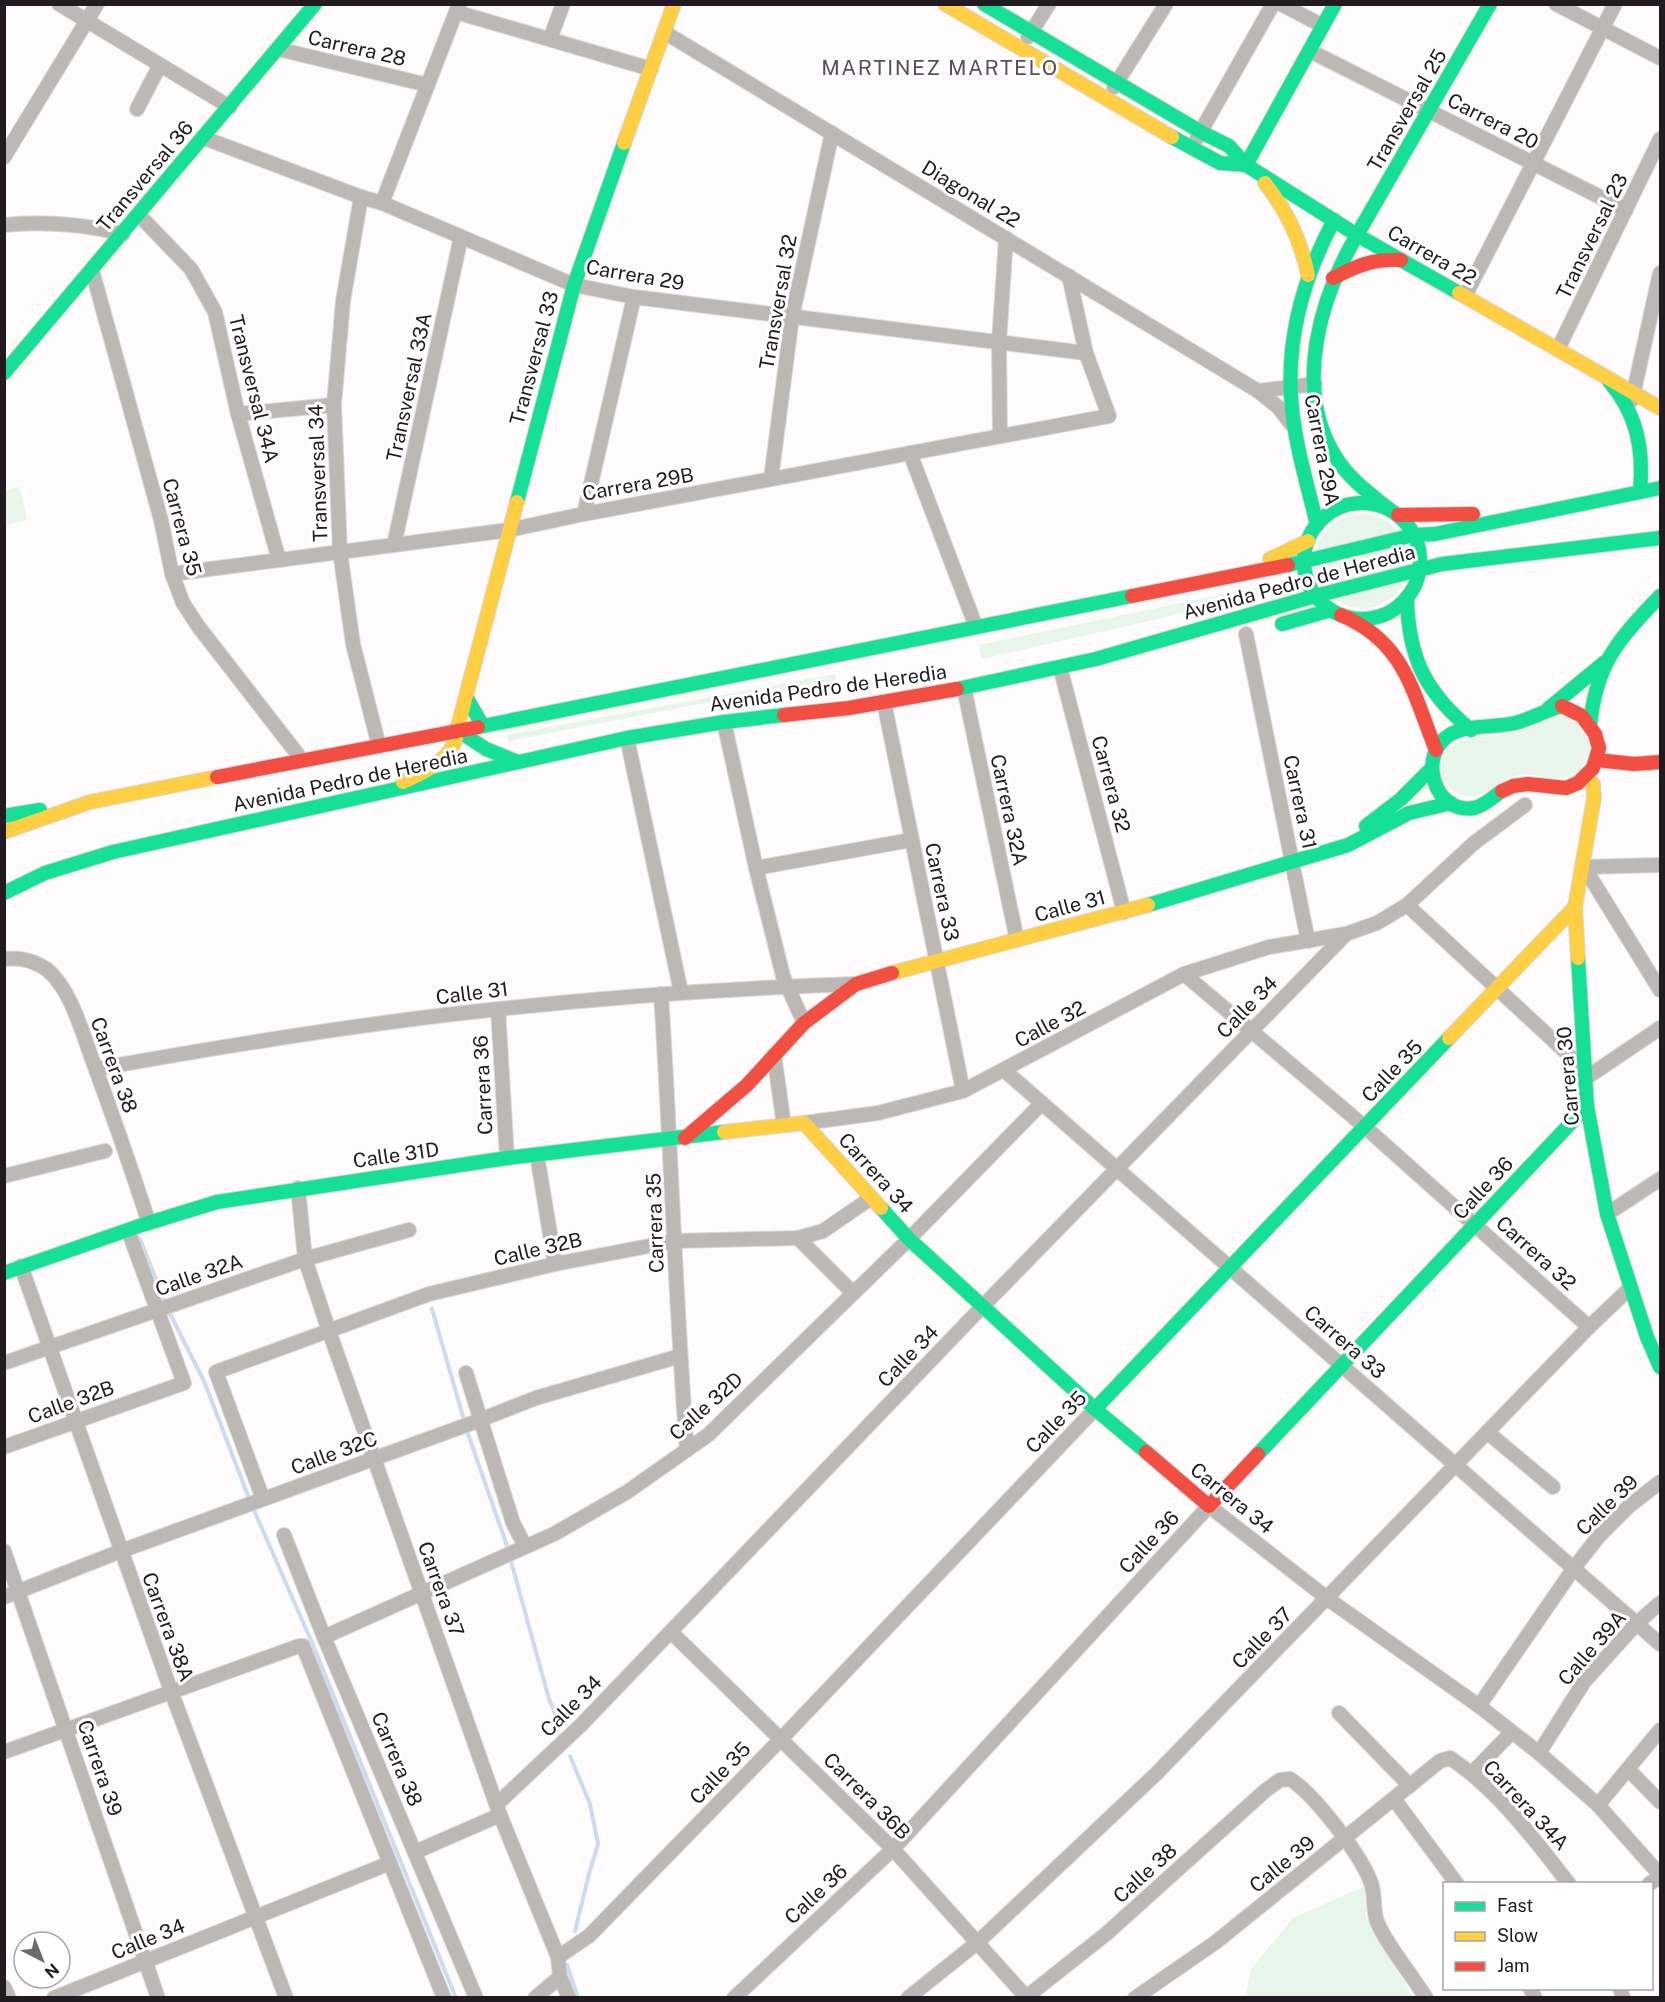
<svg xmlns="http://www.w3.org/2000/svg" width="1665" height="2002" font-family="'Public Sans',sans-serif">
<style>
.green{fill:#e8f5eb}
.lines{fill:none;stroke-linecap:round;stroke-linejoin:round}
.stream{stroke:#cadbf2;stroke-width:4}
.street-casing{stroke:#dad7d9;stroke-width:16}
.fast-casing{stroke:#dad7d9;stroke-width:16}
.slow-casing{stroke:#dad7d9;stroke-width:16}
.jam-casing{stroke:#dad7d9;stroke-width:16}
.street{stroke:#bbb8b6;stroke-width:14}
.fast{stroke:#16e098;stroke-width:14}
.slow{stroke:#ffcf43;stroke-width:14}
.jam{stroke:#f24e42;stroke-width:14}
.labels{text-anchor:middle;stroke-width:6;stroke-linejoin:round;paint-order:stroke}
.street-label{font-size:20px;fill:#211b21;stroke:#fff}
.neighbourhood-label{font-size:21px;letter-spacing:1.5px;fill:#5d4c5c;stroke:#fff}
</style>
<rect width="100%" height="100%" fill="#fdfbfc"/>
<g class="green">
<path d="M20 487 27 520 5 525V490Z"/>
<circle cx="1362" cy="561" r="47"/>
<path d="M1278 583 1280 591 982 659 979 645Z"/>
<path d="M835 674 837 688 693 705 509 741 507 735Z"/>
<path d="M1560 715C1564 716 1570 716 1573 719 1576 721 1579 727 1581 730 1584 733 1588 737 1589 741 1592 755 1581 772 1567 777 1552 783 1534 771 1518 775 1502 779 1495 788 1482 794 1466 801 1447 792 1443 775 1433 731 1489 740 1513 733 1529 729 1545 721 1560 715Z"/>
<path d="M1365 1886 1366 1916 1413 1997 1245 1998 1251 1969 1293 1918Z"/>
</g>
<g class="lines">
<g class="stream">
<path d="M140 1239 170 1314 204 1381 250 1501"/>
<path d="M432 1309 468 1434 506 1543 549 1699 561 1727"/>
<path d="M253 1508 313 1645 456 1998"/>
<path d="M570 1756 590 1804 598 1844 589 1874 575 1931"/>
<path d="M567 1965 578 1998"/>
</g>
<g class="street-casing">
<g id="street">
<path d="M59 4 230 107"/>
<path d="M1281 4 1323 26"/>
<path d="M1556 4 1660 58"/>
<path d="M456 12 651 69"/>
<path d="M664 32 1258 391 1278 407 1292 425"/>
<path d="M1028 37 1049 4"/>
<path d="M550 39 563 4"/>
<path d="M278 49 428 85"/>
<path d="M1310 51 1626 210"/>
<path d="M1114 87 1166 4"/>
<path d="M137 109 160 65"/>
<path d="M204 138 361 197 382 203 574 285 634 297 1086 353"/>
<path d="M1197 138 1273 4"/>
<path d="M4 157 97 4"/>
<path d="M361 197 343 301 334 405 340 552 353 644 379 746"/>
<path d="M382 203 459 4"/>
<path d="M139 215 191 269 215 312 238 414 279 560"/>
<path d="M4 225C45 221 83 224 123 234"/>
<path d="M92 270 161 520 172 574 183 603 198 626 302 760"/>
<path d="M1465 296 1615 4"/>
<path d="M1558 349 1660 139"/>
<path d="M1258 391 1315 384"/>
<path d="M1632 400 1660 273"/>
<path d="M238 414 334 405"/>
<path d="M1000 436 999 342 1006 238"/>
<path d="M910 453 976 627"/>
<path d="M771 479 792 317 832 133"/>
<path d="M584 514 634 297"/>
<path d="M394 545 461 237"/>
<path d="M172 574 509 530 584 514 1109 416 1086 353 1069 276"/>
<path d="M1246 634 1308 941"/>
<path d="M1060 667 1124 912"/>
<path d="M964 688 1017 940"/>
<path d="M884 702 963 1091"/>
<path d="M724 722 756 868 783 976 804 1023"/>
<path d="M627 738 681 992"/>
<path d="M1584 867 1660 990"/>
<path d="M1584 867 1660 865"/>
<path d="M756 868 911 840"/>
<path d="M1407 905 1568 1054 1586 1078 1660 1028"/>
<path d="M4 959C24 957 45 963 57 980 73 1000 83 1034 92 1059 112 1113 131 1168 149 1223"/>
<path d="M1184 974 1365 1127 1589 1327"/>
<path d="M661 994C671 1146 675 1298 687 1450"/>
<path d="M498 1009 507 1158"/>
<path d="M774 1055 784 1125"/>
<path d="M96 1069C229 1045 364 1023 499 1009 618 996 737 988 856 984"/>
<path d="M1004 1070 1660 1644"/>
<path d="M804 1123 878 1113 963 1091 1184 974 1269 947 1346 934 1377 923 1407 905 1474 843 1525 805"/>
<path d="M537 1155 555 1264"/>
<path d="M4 1176 105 1151"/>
<path d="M298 1188 305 1259 329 1331 500 1815 558 1957 560 1977 569 1998"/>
<path d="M1607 1214 1660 1179"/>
<path d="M798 1238 853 1293"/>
<path d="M21 1266 171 1691 286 1998"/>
<path d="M4 1363 305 1259 409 1230"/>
<path d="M466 1373 513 1523 525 1546"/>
<path d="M1487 1432 1553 1487"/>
<path d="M4 1447 184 1383 128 1230"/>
<path d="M263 1499 216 1372 429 1294 555 1264 675 1241 798 1238 823 1231 871 1198"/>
<path d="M284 1535 324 1637 476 1998"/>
<path d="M4 1551 158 1998"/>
<path d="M4 1597 121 1551 472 1423 536 1398 680 1356"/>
<path d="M671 1632 893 1849 1027 1998"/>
<path d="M324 1637 554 1534 627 1492 708 1435 909 1239 1042 1103"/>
<path d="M1479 1706 1574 1568 1599 1536 1628 1507 1660 1482"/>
<path d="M1339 1713 1410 1786"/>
<path d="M4 1752 299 1646H303L444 1998"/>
<path d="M1539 1753 1584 1682 1637 1623 1660 1603"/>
<path d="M1628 1769 1660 1802"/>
<path d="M1472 1773 1511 1733"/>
<path d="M1394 1799 1457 1884"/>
<path d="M497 1804 581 1725 982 1307 1346 934"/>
<path d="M1598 1805 1660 1730"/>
<path d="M415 1852 500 1815"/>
<path d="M1649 1884 1660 1877"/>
<path d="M558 1957 589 1936 782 1738 1095 1409"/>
<path d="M4 1987 9 1998"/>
<path d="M1530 1988 1535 1998"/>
<path d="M1620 1988 1623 1998"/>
<path d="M54 1998 390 1863"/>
<path d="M535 1998 560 1977"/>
<path d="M734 1998 893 1849 1209 1506 1328 1599 1479 1706 1539 1753 1598 1805 1660 1875"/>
<path d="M908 1998 978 1942 1156 1774 1589 1327 1629 1289"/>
<path d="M1025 1998 1106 1934 1266 1790 1280 1780 1290 1779C1314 1794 1362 1856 1371 1883 1376 1897 1372 1911 1378 1924 1389 1948 1412 1975 1426 1998"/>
<path d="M1135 1998 1216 1942 1440 1761 1450 1758C1497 1789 1535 1840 1569 1884"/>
</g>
</g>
<g class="fast-casing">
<g id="fast">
<path d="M984 4 1201 132 1229 146 1246 165 1357 235C1320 298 1293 388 1335 456 1348 478 1370 494 1390 510"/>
<path d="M1172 137 1220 163 1246 165"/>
<path d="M1246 165 1335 4"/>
<path d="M1459 293 1357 235 1490 4"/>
<path d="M4 373 315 4"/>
<path d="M1609 381C1637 414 1644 449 1640 492"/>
<path d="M517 502 574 285 624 143"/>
<circle cx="1362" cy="561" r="58"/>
<path d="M1317 525C1308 487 1296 448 1292 409 1285 342 1303 278 1334 220"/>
<path d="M1288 565 1414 535 1435 534 1660 488"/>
<path d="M1407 597C1408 657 1425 692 1471 730"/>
<path d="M1282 624 1331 610"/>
<path d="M957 689 1096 659 1315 596 1442 564 1660 538"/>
<path d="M466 697 483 726"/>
<path d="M1548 709 1605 662"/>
<path d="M1590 726C1596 663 1618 640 1660 596"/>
<path d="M478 727 1132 596"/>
<path d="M457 730 486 749 518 762"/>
<path d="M1502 791C1493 797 1484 806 1474 808 1434 815 1416 754 1451 734 1470 724 1494 728 1515 723 1531 719 1546 710 1562 706"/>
<path d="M4 816 40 810"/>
<path d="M1366 826 1401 799 1431 769"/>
<path d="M4 893 45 873 113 852 627 738 724 722 784 715"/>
<path d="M1148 905 1348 845 1409 813 1451 803"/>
<path d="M1578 958 1587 1106 1607 1214 1647 1337 1660 1367"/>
<path d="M881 1208 909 1239 1095 1409 1146 1452"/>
<path d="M4 1273 142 1225 217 1202 507 1158 724 1132"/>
<path d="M1095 1409 1449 1038"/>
<path d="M1258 1454 1587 1106"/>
</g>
</g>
<g class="slow-casing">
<g id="slow">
<path d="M945 4 1172 137"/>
<path d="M624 143 674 4"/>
<path d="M1265 183C1287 211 1301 240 1308 275"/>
<path d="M1459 293 1660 408"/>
<path d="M1270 559 1308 541"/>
<path d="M403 782C425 772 456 758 457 730L517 502"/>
<path d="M4 832 90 802 217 777"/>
<path d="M1578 958 1575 907 1594 798 1593 784 1586 776"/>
<path d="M892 973 1148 905"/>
<path d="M1449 1038 1575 907"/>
<path d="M724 1132 804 1123 881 1208"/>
</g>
</g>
<g class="jam-casing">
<g id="jam">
<path d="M1333 278C1356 266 1375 258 1401 260"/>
<path d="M1398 515 1473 514"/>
<path d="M1132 596 1288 565"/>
<path d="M1341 615C1405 642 1412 691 1436 750"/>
<path d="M784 715 849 708 957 689"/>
<path d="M1597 760 1634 764 1660 762"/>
<path d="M217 777 478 727"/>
<path d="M1502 791 1513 786 1528 784 1566 788 1578 783 1593 768 1599 748 1595 734 1582 716 1562 706"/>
<path d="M685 1138 747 1085 804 1023 856 984 892 973"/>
<path d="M1146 1452 1209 1506 1258 1454"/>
</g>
</g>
<use href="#street" class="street"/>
<use href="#fast" class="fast"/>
<use href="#slow" class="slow"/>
<use href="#jam" class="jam"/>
</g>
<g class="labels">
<g class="street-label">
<text transform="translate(357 48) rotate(13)" y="7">Carrera 28</text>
<text transform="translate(1407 110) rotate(-60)" y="7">Transversal 25</text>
<text transform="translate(1493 121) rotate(27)" y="7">Carrera 20</text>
<text transform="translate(145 176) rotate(-50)" y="7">Transversal 36</text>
<text transform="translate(971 194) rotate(31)" y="7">Diagonal 22</text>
<text transform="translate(1592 236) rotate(-64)" y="7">Transversal 23</text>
<text transform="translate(1432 255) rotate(30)" y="7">Carrera 22</text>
<text transform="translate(635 275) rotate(10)" y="7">Carrera 29</text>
<text transform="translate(778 302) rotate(-80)" y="7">Transversal 32</text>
<text transform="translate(534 358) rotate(-75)" y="7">Transversal 33</text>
<text transform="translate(409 387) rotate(-78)" y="7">Transversal 33A</text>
<text transform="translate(254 389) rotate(76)" y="7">Transversal 34A</text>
<text transform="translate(1322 450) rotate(79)" y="7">Carrera 29A</text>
<text transform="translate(318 473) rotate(-92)" y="7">Transversal 34</text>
<text transform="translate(638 484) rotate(-10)" y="7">Carrera 29B</text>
<text transform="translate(182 527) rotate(75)" y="7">Carrera 35</text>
<text transform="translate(1299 582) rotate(-15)" y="7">Avenida Pedro de Heredia</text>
<text transform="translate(828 688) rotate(-8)" y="7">Avenida Pedro de Heredia</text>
<text transform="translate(350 780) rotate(-12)" y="7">Avenida Pedro de Heredia</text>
<text transform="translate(1111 784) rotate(75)" y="7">Carrera 32</text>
<text transform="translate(1300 802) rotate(78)" y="7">Carrera 31</text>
<text transform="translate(1009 810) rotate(78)" y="7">Carrera 32A</text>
<text transform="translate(942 892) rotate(78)" y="7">Carrera 33</text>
<text transform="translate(1070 906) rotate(-15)" y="7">Calle 31</text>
<text transform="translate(472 993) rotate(-7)" y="7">Calle 31</text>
<text transform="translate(1247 1007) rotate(-46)" y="7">Calle 34</text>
<text transform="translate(1050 1024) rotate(-28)" y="7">Calle 32</text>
<text transform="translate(114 1065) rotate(70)" y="7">Carrera 38</text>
<text transform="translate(1392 1071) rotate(-46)" y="7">Calle 35</text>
<text transform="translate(1568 1076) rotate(-95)" y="7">Carrera 30</text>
<text transform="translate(483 1085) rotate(-93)" y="7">Carrera 36</text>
<text transform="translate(396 1155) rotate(-8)" y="7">Calle 31D</text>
<text transform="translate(876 1173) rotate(48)" y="7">Carrera 34</text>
<text transform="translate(1483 1188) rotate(-47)" y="7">Calle 36</text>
<text transform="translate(655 1223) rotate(-92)" y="7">Carrera 35</text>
<text transform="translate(538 1249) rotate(-13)" y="7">Calle 32B</text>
<text transform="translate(1536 1253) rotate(42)" y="7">Carrera 32</text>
<text transform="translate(199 1275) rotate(-19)" y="7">Calle 32A</text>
<text transform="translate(1345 1342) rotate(41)" y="7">Carrera 33</text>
<text transform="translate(908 1356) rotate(-46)" y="7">Calle 34</text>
<text transform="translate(71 1402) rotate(-20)" y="7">Calle 32B</text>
<text transform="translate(706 1406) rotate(-42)" y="7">Calle 32D</text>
<text transform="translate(1056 1422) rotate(-46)" y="7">Calle 35</text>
<text transform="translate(334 1453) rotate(-20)" y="7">Calle 32C</text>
<text transform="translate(1232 1498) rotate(39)" y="7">Carrera 34</text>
<text transform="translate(1607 1505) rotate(-44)" y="7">Calle 39</text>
<text transform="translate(1149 1542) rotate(-47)" y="7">Calle 36</text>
<text transform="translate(441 1589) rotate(70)" y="7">Carrera 37</text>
<text transform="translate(168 1627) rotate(70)" y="7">Carrera 38A</text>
<text transform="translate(1262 1638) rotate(-46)" y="7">Calle 37</text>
<text transform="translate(1592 1648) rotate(-49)" y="7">Calle 39A</text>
<text transform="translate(571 1706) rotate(-45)" y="7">Calle 34</text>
<text transform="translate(397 1759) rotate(67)" y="7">Carrera 38</text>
<text transform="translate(100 1768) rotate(71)" y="7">Carrera 39</text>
<text transform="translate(720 1773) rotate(-46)" y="7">Calle 35</text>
<text transform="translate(867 1796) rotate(45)" y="7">Carrera 36B</text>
<text transform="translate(1526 1805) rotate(47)" y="7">Carrera 34A</text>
<text transform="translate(1282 1864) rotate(-39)" y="7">Calle 39</text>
<text transform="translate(1145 1873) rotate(-42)" y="7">Calle 38</text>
<text transform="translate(816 1894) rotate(-43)" y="7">Calle 36</text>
<text transform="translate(148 1939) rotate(-22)" y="7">Calle 34</text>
</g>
<g class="neighbourhood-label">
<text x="940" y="75">MARTINEZ MARTELO</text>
</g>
</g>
<rect width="1665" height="2002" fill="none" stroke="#211b21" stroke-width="12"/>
<rect x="1443" y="1882" width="210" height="108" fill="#ffffff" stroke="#a6a4a6" stroke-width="1.5"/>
<rect x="1455" y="1902" width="30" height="9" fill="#16e098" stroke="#a6a4a6" stroke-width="1.5"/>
<text x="1497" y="1912" font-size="18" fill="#211b21">Fast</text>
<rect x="1455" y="1932" width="30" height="9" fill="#ffcf43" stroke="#a6a4a6" stroke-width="1.5"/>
<text x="1497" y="1942" font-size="18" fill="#211b21">Slow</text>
<rect x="1455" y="1962" width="30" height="9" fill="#f24e42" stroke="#a6a4a6" stroke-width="1.5"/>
<text x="1497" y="1972" font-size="18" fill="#211b21">Jam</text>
<g transform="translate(42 1960) rotate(138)"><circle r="28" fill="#ffffff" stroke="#a6a4a6" stroke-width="1.5"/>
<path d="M0-4.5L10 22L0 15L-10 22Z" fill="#6e696e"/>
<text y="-9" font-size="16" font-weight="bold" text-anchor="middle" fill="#211b21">N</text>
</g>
</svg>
